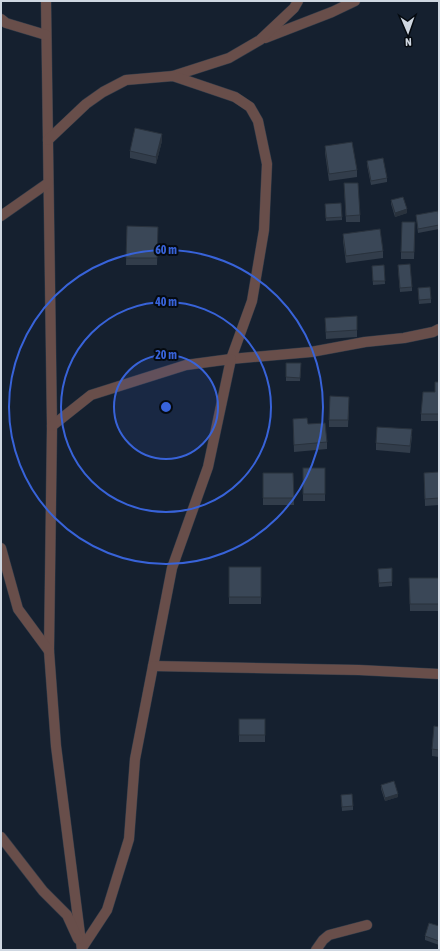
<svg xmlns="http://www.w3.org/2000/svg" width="440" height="951" font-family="'Asap Condensed',sans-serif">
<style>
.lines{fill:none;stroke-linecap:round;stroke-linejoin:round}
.minor-casing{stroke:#2f3a48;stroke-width:11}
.minor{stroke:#684e4a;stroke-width:10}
.wall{fill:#323d4b}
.shaded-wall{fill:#29323d}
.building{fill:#3a4757;stroke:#29323d}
.ring{fill:none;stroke:#3863d9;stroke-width:2}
.centre{fill:#3863d9;stroke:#050a10;stroke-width:2}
.ring-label{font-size:12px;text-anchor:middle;font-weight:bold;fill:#3863d9;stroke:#050a10;stroke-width:4;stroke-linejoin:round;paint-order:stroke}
</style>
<rect width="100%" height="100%" fill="#15202f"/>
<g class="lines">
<g class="minor-casing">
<g id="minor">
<path d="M46 1 52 426 49 651 56 746 82 950"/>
<path d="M1 19 6 23 46 35"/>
<path d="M265 38 332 12 355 1"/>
<path d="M173 76 229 58 260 40 294 8 298 1"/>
<path d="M48 140 86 104 103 92 126 80 173 76 235 97 250 107 258 121 267 164 264 230 252 301 231 359 311 352 365 342 404 338 433 332 439 329"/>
<path d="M1 216 48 183"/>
<path d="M52 426 91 395 186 365 231 359 208 467 172 568 135 759 129 839 107 910 82 948"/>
<path d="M1 548 18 609 49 651"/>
<path d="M153 666 359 670 439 674"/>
<path d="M1 837 43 891 67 915 78 939"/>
<path d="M316 950 323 940 329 935 367 925"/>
</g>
</g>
<use href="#minor" class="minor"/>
</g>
<g class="wall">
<path d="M162 141 156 164 130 158V151Z"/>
<path d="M325 146 357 170V177L329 181 325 153Z"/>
<path d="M367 161 387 178V182L371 185 367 165Z"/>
<path d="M344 183 360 215V222H346Z"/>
<path d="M391 200 407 213 395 217 391 204Z"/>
<path d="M325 208 342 217V220L326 221Z"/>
<path d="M416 215 439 218V229L418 233Z"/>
<path d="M127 226 158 227 157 265H126Z"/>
<path d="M415 229 414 259H401V252Z"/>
<path d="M343 234 383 251V258L346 263 343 241Z"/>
<path d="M384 265 385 284 373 285 372 266Z"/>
<path d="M398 269 412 287V291L400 292Z"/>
<path d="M418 292 431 299V303L419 304Z"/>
<path d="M325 318 357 330V337L326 339Z"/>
<path d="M286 363H301L300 381H286Z"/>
<path d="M439 382V421H421V414L435 392Z"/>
<path d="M349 404 348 427H329V420Z"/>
<path d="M293 419 308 424 327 442V449L294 452Z"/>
<path d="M412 436 410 453 376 450V443Z"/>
<rect x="303" y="468" width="22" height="33"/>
<path d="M439 472V505L425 506 424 473Z"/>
<path d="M263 473H293L294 505H263Z"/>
<rect x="229" y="567" width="32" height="37"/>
<path d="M392 568V586L379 587 378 569Z"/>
<path d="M409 578H439V611H410Z"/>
<rect x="239" y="719" width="26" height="23"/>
<path d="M439 727V757L432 756V749Z"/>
<path d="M381 785 398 797 385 801 381 789Z"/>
<path d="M341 795 353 806V810L342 811Z"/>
<path d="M439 926V945L425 940V936Z"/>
</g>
<g class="shaded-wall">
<path d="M162 134V141L156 164V157Z"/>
<path d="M407 209V213L395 217V213Z"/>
<path d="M398 794V797L385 801V798Z"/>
</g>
<g class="building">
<path d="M135 128 162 134 156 157 130 151Z"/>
<path d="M352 142 357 170 329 174 325 146Z"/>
<path d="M383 158 387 178 371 181 367 161Z"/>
<path d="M344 183H358L360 215 346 216Z"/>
<path d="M403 197 407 209 395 213 391 200Z"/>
<path d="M341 203 342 217 326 218 325 204Z"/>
<path d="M438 211 439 218V225L418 229 416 215Z"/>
<path d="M402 222H415L414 252H401Z"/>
<path d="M127 226 158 227 157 258H126Z"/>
<path d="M380 229 383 251 346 256 343 234Z"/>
<path d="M410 264 412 287 400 288 398 265Z"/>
<path d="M384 265 385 281H373L372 266Z"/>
<path d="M430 287 431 299 419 300 418 288Z"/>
<path d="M357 316V330L326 332 325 318Z"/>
<path d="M286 363H301L300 378 286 377Z"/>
<path d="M435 382H439V414H421L423 392H435Z"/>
<path d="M330 396 349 397 348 420H329Z"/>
<path d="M307 418 308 424 325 423 327 442 294 445 293 419Z"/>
<path d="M377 427 412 429 410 446 376 443Z"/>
<rect x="303" y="468" width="22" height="26"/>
<path d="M439 472V498L425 499 424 473Z"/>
<path d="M263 473H293L294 498H263Z"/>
<rect x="229" y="567" width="32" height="30"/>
<path d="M392 568V582L379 583 378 569Z"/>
<path d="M409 578H439V604H410Z"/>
<rect x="239" y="719" width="26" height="16"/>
<path d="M434 726 439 727V750L432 749Z"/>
<path d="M394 781 398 794 385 798 381 785Z"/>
<path d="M352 794 353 806 342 807 341 795Z"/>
<path d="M429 923 439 926V941L425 936Z"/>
</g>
<circle cx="166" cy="407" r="52" fill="#3863d9" fill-opacity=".12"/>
<g class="ring">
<circle cx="166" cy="407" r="52"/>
<circle cx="166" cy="407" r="105"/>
<circle cx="166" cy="407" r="157"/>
</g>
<circle cx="166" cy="407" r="6" class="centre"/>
<g class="ring-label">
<text x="166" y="254">60 m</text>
<text x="166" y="306">40 m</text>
<text x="166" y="359">20 m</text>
</g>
<rect width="440" height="951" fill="none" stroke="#cfd7e1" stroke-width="4"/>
<g transform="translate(408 32) rotate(178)" stroke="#050a10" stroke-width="3" paint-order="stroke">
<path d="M0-3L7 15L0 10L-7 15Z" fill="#cfd7e1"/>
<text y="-6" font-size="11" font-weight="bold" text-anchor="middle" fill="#cfd7e1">N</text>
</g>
</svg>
